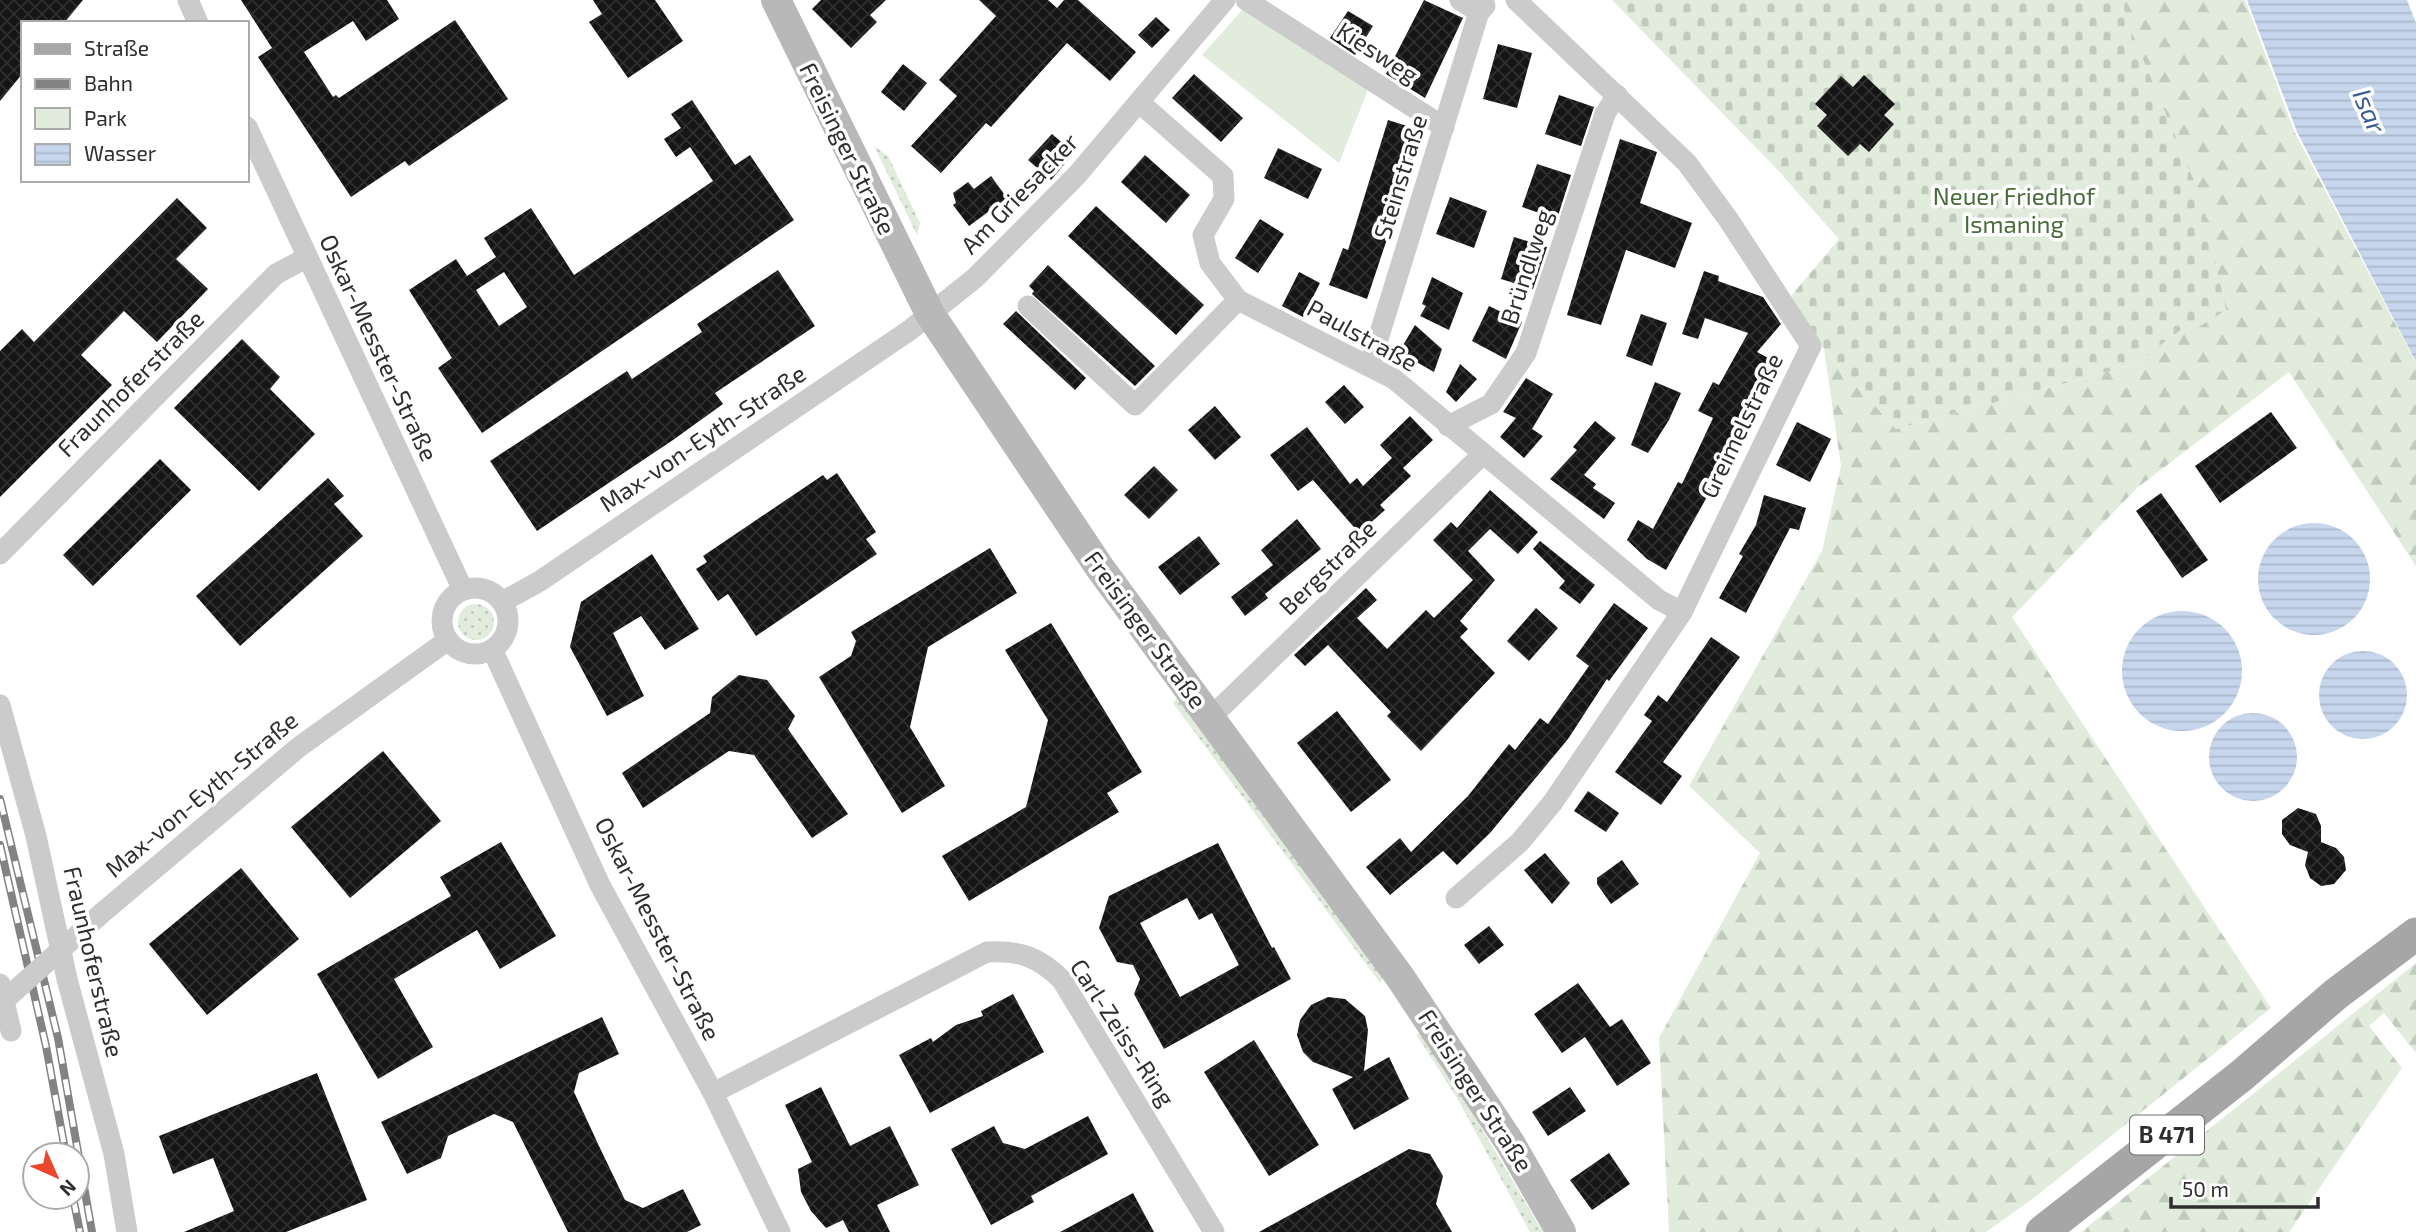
<svg xmlns="http://www.w3.org/2000/svg" width="2416" height="1232" font-family="'Exo 2',sans-serif">
<style>
.grass{fill:url(#grass-dots)}
.forest{fill:url(#forest-firs)}
.cemetery{fill:url(#cemetery-stones)}
.park{fill:#e1ecdc}
.water{fill:url(#water-rules)}
.building{fill:url(#building-cross-hatch);fill-rule:evenodd}
.lines{fill:none;stroke-linecap:round;stroke-linejoin:round}
.minor{stroke:#cbcbcb;stroke-width:21}
.secondary{stroke:#b8b8b8;stroke-width:30}
.primary{stroke:#a6a6a6;stroke-width:33}
.rail-casing{stroke:#838383;stroke-width:8}
.rail{stroke:#fff;stroke-width:5;stroke-dasharray:16;stroke-linecap:butt}
.minor-bridge{stroke:#cbcbcb;stroke-width:21}
.labels{text-anchor:middle;stroke-width:7;stroke-linejoin:round;paint-order:stroke}
.shield{fill:#fff;stroke:#6d6d6d;stroke-width:2}
.shield-label{font-size:23px;font-weight:bold;fill:#2e2e2e}
.street-label{font-size:24px;fill:#2e2e2e;stroke:#fff}
.park-label{font-size:24px;fill:#476b3a;stroke:#fff}
.water-label{font-size:26px;font-style:italic;fill:#3a5d93;stroke:#fff}
</style>
<defs>
<pattern id="grass-dots" width="8" height="8" patternUnits="userSpaceOnUse" patternTransform="scale(1.75)"><rect width="8" height="8" fill="#e1ecdc"/><path d="M2 2h.1M6 6h.1" fill="none" stroke="#c1cbbd" stroke-width="1.8" stroke-linecap="round"/></pattern>
<pattern id="forest-firs" width="22" height="20" patternUnits="userSpaceOnUse" patternTransform="scale(1.75)"><rect width="22" height="20" fill="#e1ecdc"/><path d="M5 1l3.5 6h-7zM16 11l3.5 6h-7z" fill="#c1cbbd"/></pattern>
<pattern id="cemetery-stones" width="16" height="16" patternUnits="userSpaceOnUse" patternTransform="scale(1.75)"><rect width="16" height="16" fill="#e1ecdc"/><path d="M2 7V4a2 2 0 0 1 4 0v3zM10 15v-3a2 2 0 0 1 4 0v3z" fill="#c1cbbd"/></pattern>
<pattern id="water-rules" width="6" height="5" patternUnits="userSpaceOnUse" patternTransform="scale(1.75)"><rect width="6" height="5" fill="#c7d6ed"/><path d="M0 2.5h6" fill="none" stroke="#abb8cc"/></pattern>
<pattern id="building-cross-hatch" width="8" height="8" patternUnits="userSpaceOnUse" patternTransform="scale(1.75)"><rect width="8" height="8" fill="#151515"/><path d="M0 0l8 8M0 8l8-8" fill="none" stroke="#2f2f2f"/></pattern>
</defs>
<rect width="100%" height="100%" fill="#fff"/>
<g class="grass">
<path d="M874 146 888 156 920 223 917 235Z"/>
<circle cx="476" cy="622" r="18"/>
<path d="M1178 695 1385 975 1380 983 1173 703Z"/>
<path d="M1425 1033 1543 1232H1530L1457 1098 1416 1034Z"/>
</g>
<g class="forest">
<path d="M2122 0H2245L2295 133 2416 363V566L2289 372 2137 488 2012 617 2271 1008 2035 1197 1986 1232H1669L1659 1038 1760 853 1689 786 1822 551 1841 466 1824 349 1896 429 2133 365 2189 323Z"/>
<path d="M2416 963V1053L2384 1013 2369 1026 2402 1068 2289 1232H2081Z"/>
</g>
<path class="cemetery" d="M1612 0H2122L2127 21 2202 200 2226 310 2197 328 2189 324 2133 365 1896 429 1824 349 1791 296 1839 239 1773 165Z"/>
<path class="park" d="M1243 9 1369 87 1339 163 1202 55Z"/>
<g class="water">
<path d="M2247 0H2407L2416 23V362L2297 132Z"/>
<circle cx="2314" cy="579" r="56"/>
<circle cx="2182" cy="671" r="60"/>
<circle cx="2363" cy="695" r="44"/>
<circle cx="2253" cy="757" r="44"/>
</g>
<g class="building">
<path d="M0 0H83L64 23H23V73L0 101Z"/>
<path d="M241 0H387L399 19 366 41 353 21 304 52 333 97 336 95 339 98 455 20 508 99 409 166 405 161 351 197 258 57 272 48Z"/>
<path d="M593 0H655L683 41 628 78 589 22 602 14Z"/>
<path d="M821 0H886L870 15 877 22 851 48 812 9Z"/>
<path d="M979 0H1048L1057 8 1064 0H1078L1136 52 1110 81 1067 43 991 127 986 123 941 173 911 146 957 96 939 80 996 16Z"/>
<path d="M1424 0 1463 18 1425 98 1386 74Z"/>
<path d="M1348 11 1373 26 1355 55 1330 38Z"/>
<path d="M1156 17 1170 30 1152 48 1138 35Z"/>
<path d="M1498 44 1532 53 1517 108 1483 99Z"/>
<path d="M903 64 927 83 904 111 881 92Z"/>
<path d="M1194 74 1243 118 1221 142 1172 98Z"/>
<path d="M1864 75 1895 104 1884 115 1894 124 1869 152 1860 144 1848 156 1817 126 1827 115 1815 104 1841 76 1853 87Z"/>
<path d="M1559 95 1594 107 1581 146 1545 134Z"/>
<path d="M692 100 735 165 750 155 794 220 482 433 438 368 452 358 409 290 456 259 467 276 496 257 484 238 531 208 574 275 713 181 690 147 676 157 664 139 681 128 671 114ZM504 272 527 307 499 326 476 290Z"/>
<path d="M1388 120 1423 131 1367 299 1329 285 1343 248 1348 250Z"/>
<path d="M1052 134 1074 153 1051 180 1028 160Z"/>
<path d="M1620 139 1657 152 1640 203 1692 223 1675 268 1626 250 1601 325 1567 315Z"/>
<path d="M1278 148 1322 169 1308 199 1264 178Z"/>
<path d="M1145 155 1190 195 1166 223 1121 182Z"/>
<path d="M1537 164 1571 175 1557 219 1522 207Z"/>
<path d="M991 176 1007 198 969 226 953 205 956 203 953 193 968 182 974 189Z"/>
<path d="M1450 197 1487 211 1474 248 1436 234Z"/>
<path d="M177 198 207 228 176 259 208 289 157 342 124 311 81 355 112 385 0 497V351L22 329 34 342Z"/>
<path d="M1096 206 1204 305 1176 335 1068 236Z"/>
<path d="M1260 219 1284 234 1258 273 1235 258Z"/>
<path d="M1514 237 1547 247 1533 289 1501 279Z"/>
<path d="M1048 265 1155 366 1135 386 1032 294 1034 291 1029 286Z"/>
<path d="M778 270 815 326 715 393 723 404 673 440 537 531 490 461 627 371 632 379 702 332 697 324Z"/>
<path d="M1704 271 1719 276 1718 281 1763 297 1781 324 1757 352 1776 362 1758 389 1717 479 1666 570 1647 559 1627 540 1638 520 1653 529 1678 482 1682 484 1713 418 1698 411 1713 382 1719 385 1748 333 1705 318 1698 339 1682 334Z"/>
<path d="M1299 272 1320 283 1303 317 1282 306Z"/>
<path d="M1432 277 1463 293 1449 330 1420 316 1426 306 1422 304Z"/>
<path d="M1489 306 1522 322 1506 359 1472 341Z"/>
<path d="M1016 311 1086 378 1075 390 1003 324Z"/>
<path d="M1641 314 1667 323 1652 366 1626 356Z"/>
<path d="M1415 325 1442 349 1434 372 1399 352Z"/>
<path d="M242 339 280 377 270 389 315 434 259 491 174 408Z"/>
<path d="M1460 364 1477 379 1456 402 1446 392Z"/>
<path d="M1526 378 1553 394 1532 429 1543 436 1524 458 1500 437 1516 418 1503 412Z"/>
<path d="M1655 382 1681 393 1669 420 1648 453 1631 445Z"/>
<path d="M1344 385 1364 407 1345 424 1325 402Z"/>
<path d="M1215 406 1241 437 1215 460 1188 430Z"/>
<path d="M2271 412 2297 448 2220 503 2195 466Z"/>
<path d="M1410 416 1433 440 1403 468 1411 476 1380 505 1385 510 1359 533 1313 480 1298 491 1270 455 1307 427 1350 484 1357 478 1363 486 1392 458 1380 445Z"/>
<path d="M1595 421 1616 438 1584 475 1596 484 1593 488 1615 503 1604 519 1550 479 1577 450 1573 447Z"/>
<path d="M1797 422 1831 439 1810 482 1776 465Z"/>
<path d="M160 459 191 490 93 586 63 555Z"/>
<path d="M1154 466 1178 490 1149 519 1124 495Z"/>
<path d="M837 473 876 532 866 539 877 554 756 636 728 594 718 601 696 569 707 562 703 556 823 475 827 480Z"/>
<path d="M328 478 344 496 334 504 363 536 240 646 196 596Z"/>
<path d="M1490 490 1538 532 1518 554 1490 529 1468 551 1495 580 1460 621 1468 629 1460 637 1495 673 1421 751 1387 716 1391 712 1328 645 1305 666 1294 655 1366 588 1377 600 1357 618 1387 649 1426 610 1434 618 1473 580 1433 540 1451 522 1457 528Z"/>
<path d="M2161 493 2208 560 2182 578 2136 511Z"/>
<path d="M1764 495 1806 508 1799 530 1790 528 1746 613 1719 598 1743 556 1739 554 1756 525Z"/>
<path d="M1297 519 1321 549 1265 594 1268 598 1245 616 1231 597 1273 565 1261 550Z"/>
<path d="M1199 536 1220 564 1180 595 1158 567Z"/>
<path d="M1540 541 1595 585 1580 604 1559 588 1565 581 1533 549Z"/>
<path d="M990 548 1017 593 928 647 910 727 945 786 902 813 819 677 851 656 856 641 851 632Z"/>
<path d="M652 554 699 629 665 650 641 616 613 633 644 696 607 716 570 647 581 602Z"/>
<path d="M1614 603 1648 628 1609 681 1607 679 1568 739 1490 833 1457 865 1443 851 1390 895 1366 867 1400 838 1411 852 1468 796 1509 744 1515 750 1540 718 1548 724 1589 666 1576 656Z"/>
<path d="M1536 608 1558 628 1529 661 1507 641Z"/>
<path d="M1051 623 1142 772 1107 793 1119 812 969 901 942 856 1026 807 1048 720 1005 650Z"/>
<path d="M1711 637 1740 657 1663 762 1682 776 1661 805 1615 772 1652 721 1644 715 1658 695 1667 702Z"/>
<path d="M739 675 767 680 795 716 788 729 848 814 812 838 754 755 729 751 643 808 622 773 710 713 712 697Z"/>
<path d="M1337 711 1391 780 1351 812 1297 743Z"/>
<path d="M383 751 441 821 350 898 291 827Z"/>
<path d="M1588 791 1619 813 1606 832 1574 811Z"/>
<path d="M2298 808 2316 814 2321 826V842L2336 848 2344 857 2346 870 2334 884 2321 886 2310 878 2305 865 2308 852 2290 845 2282 834V820Z"/>
<path d="M501 842 556 936 500 969 477 930 394 979 433 1047 378 1079 317 974 451 896 440 877Z"/>
<path d="M1218 843 1272 948 1274 947 1291 979 1164 1049 1134 994 1140 979 1133 965 1117 962 1099 928 1109 896ZM1187 898 1199 920 1212 913 1239 965 1180 997 1140 923Z"/>
<path d="M1545 853 1570 883 1552 904 1524 870Z"/>
<path d="M1622 860 1639 884 1611 904 1597 884V878Z"/>
<path d="M241 868 299 939 207 1015 149 944Z"/>
<path d="M1489 926 1504 945 1479 964 1464 945Z"/>
<path d="M1578 983 1610 1027 1622 1019 1651 1063 1617 1086 1585 1037 1562 1053 1534 1014Z"/>
<path d="M1013 994 1044 1052 930 1113 899 1055 931 1038 933 1042 956 1025 983 1016 981 1011Z"/>
<path d="M1328 997 1345 999 1365 1016 1368 1030 1364 1071 1389 1057 1409 1099 1354 1130 1332 1089 1353 1077 1313 1062 1303 1052 1297 1035 1300 1020 1311 1005Z"/>
<path d="M602 1017 619 1054 579 1073 574 1092 599 1146 625 1200 643 1208 683 1189 701 1225 687 1232H568L513 1122 494 1114 448 1136 441 1158 407 1174 381 1122Z"/>
<path d="M1254 1040 1319 1145 1269 1176 1204 1072Z"/>
<path d="M317 1073 367 1200 286 1232H184L234 1211 213 1158 173 1174 159 1136Z"/>
<path d="M821 1087 850 1146 890 1126 919 1185 877 1205 890 1232H849L843 1220 826 1228 811 1211 801 1192 798 1169 812 1162 785 1105Z"/>
<path d="M1570 1087 1586 1111 1548 1136 1532 1112Z"/>
<path d="M1088 1116 1108 1154 1031 1196 1034 1202 991 1225 951 1149 994 1126 1003 1143 1025 1149Z"/>
<path d="M1409 1149 1430 1154 1443 1176 1436 1204 1452 1232H1259Z"/>
<path d="M1609 1153 1630 1184 1592 1210 1570 1180Z"/>
<path d="M1133 1193 1154 1232H1060Z"/>
</g>
<g class="lines">
<g class="minor">
<path d="M188 0 198 23"/>
<path d="M1246 0 1444 127"/>
<path d="M1460 0 1479 12"/>
<path d="M1140 103 1223 176 1224 199 1203 235 1210 263 1238 300"/>
<path d="M247 127 463 590"/>
<path d="M1028 306 1135 405 1238 300 1394 379 1659 600 1682 612"/>
<path d="M1370 365 1479 12 1485 6"/>
<path d="M1448 426 1491 404 1526 353 1605 114 1617 95"/>
<path d="M0 554 276 274 306 258"/>
<circle cx="475" cy="621" r="33"/>
<path d="M502 602 540 581 910 330 975 278 1077 175 1225 0"/>
<path d="M492 649 600 885 713 1093 780 1232"/>
<path d="M0 705 36 836 67 979 114 1154 127 1232"/>
<path d="M1210 718 1482 455"/>
<path d="M1456 898 1520 842 1553 802 1682 612 1811 346 1728 219 1687 163 1516 0"/>
<path d="M102 913 299 747 448 640"/>
<path d="M0 984 11 1031"/>
<path d="M713 1093 987 952C1019 950 1039 957 1062 980L1214 1232"/>
</g>
<path class="secondary" d="M776 0 930 314 1100 568 1400 977 1510 1143 1561 1232"/>
<path class="primary" d="M2042 1232 2241 1076 2336 994 2416 934"/>
<g class="rail-casing">
<g id="rail">
<path d="M0 799 58 1038 92 1232"/>
<path d="M0 845 46 1046 66 1155"/>
<path d="M73 1197 80 1232"/>
</g>
</g>
<use href="#rail" class="rail"/>
<path class="minor-bridge" d="M0 1004 102 913"/>
</g>
<g class="labels">
<rect class="shield" x="2130" y="1115.5" width="74" height="39" rx="5"/>
<g class="shield-label">
<text x="2167" y="1143">B 471</text>
</g>
<g class="street-label">
<text transform="translate(1377 53) rotate(33)" y="8">Kiesweg</text>
<text transform="translate(847 149) rotate(64)" y="8">Freisinger Straße</text>
<text transform="translate(1401 177) rotate(-73)" y="8">Steinstraße</text>
<text transform="translate(1020 194) rotate(-46)" y="8">Am Griesacker</text>
<text transform="translate(1527 267) rotate(-72)" y="8">Bründlweg</text>
<text transform="translate(1362 336) rotate(29)" y="8">Paulstraße</text>
<text transform="translate(378 348) rotate(65)" y="8">Oskar-Messter-Straße</text>
<text transform="translate(131 384) rotate(-45)" y="8">Fraunhoferstraße</text>
<text transform="translate(1742 426) rotate(-64)" y="8">Greimelstraße</text>
<text transform="translate(703 439) rotate(-34)" y="8">Max-von-Eyth-Straße</text>
<text transform="translate(1328 568) rotate(-44)" y="8">Bergstraße</text>
<text transform="translate(1145 630) rotate(54)" y="8">Freisinger Straße</text>
<text transform="translate(202 795) rotate(-40)" y="8">Max-von-Eyth-Straße</text>
<text transform="translate(657 929) rotate(63)" y="8">Oskar-Messter-Straße</text>
<text transform="translate(93 962) rotate(77)" y="8">Fraunhoferstraße</text>
<text transform="translate(1122 1033) rotate(57)" y="8">Carl-Zeiss-Ring</text>
<text transform="translate(1475 1091) rotate(57)" y="8">Freisinger Straße</text>
</g>
<g class="park-label">
<text x="2014" y="205">Neuer Friedhof<tspan x="2014" dy="28">Ismaning</tspan></text>
</g>
<g class="water-label">
<text transform="translate(2369 111) rotate(67)" y="9">Isar</text>
</g>
</g>
<rect x="21" y="21" width="228" height="161" fill="#ffffff" stroke="#ababab" stroke-width="2"/>
<rect x="35" y="44" width="35" height="10" fill="#a6a6a6" stroke="#ababab" stroke-width="2"/>
<text x="84" y="56" font-size="21" fill="#2e2e2e">Straße</text>
<rect x="35" y="79" width="35" height="10" fill="#838383" stroke="#ababab" stroke-width="2"/>
<text x="84" y="91" font-size="21" fill="#2e2e2e">Bahn</text>
<rect x="35" y="108" width="35" height="21" fill="#e1ecdc" stroke="#ababab" stroke-width="2"/>
<text x="84" y="126" font-size="21" fill="#2e2e2e">Park</text>
<rect x="35" y="144" width="35" height="21" fill="url(#water-rules)" stroke="#ababab" stroke-width="2"/>
<text x="84" y="161" font-size="21" fill="#2e2e2e">Wasser</text>
<g transform="translate(56 1176) rotate(135)"><circle r="33" fill="#ffffff" stroke="#ababab" stroke-width="2"/>
<path d="M0-5L12 26L0 18L-12 26Z" fill="#ea472b"/>
<text y="-10" font-size="19" font-weight="bold" text-anchor="middle" fill="#2e2e2e">N</text>
</g>
<path d="M2171 1197v10h147v-10" fill="none" stroke="#2e2e2e" stroke-width="3.5"/>
<text x="2182" y="1197" font-size="21" fill="#2e2e2e" stroke="#ffffff" stroke-width="5" paint-order="stroke">50 m</text>
</svg>
